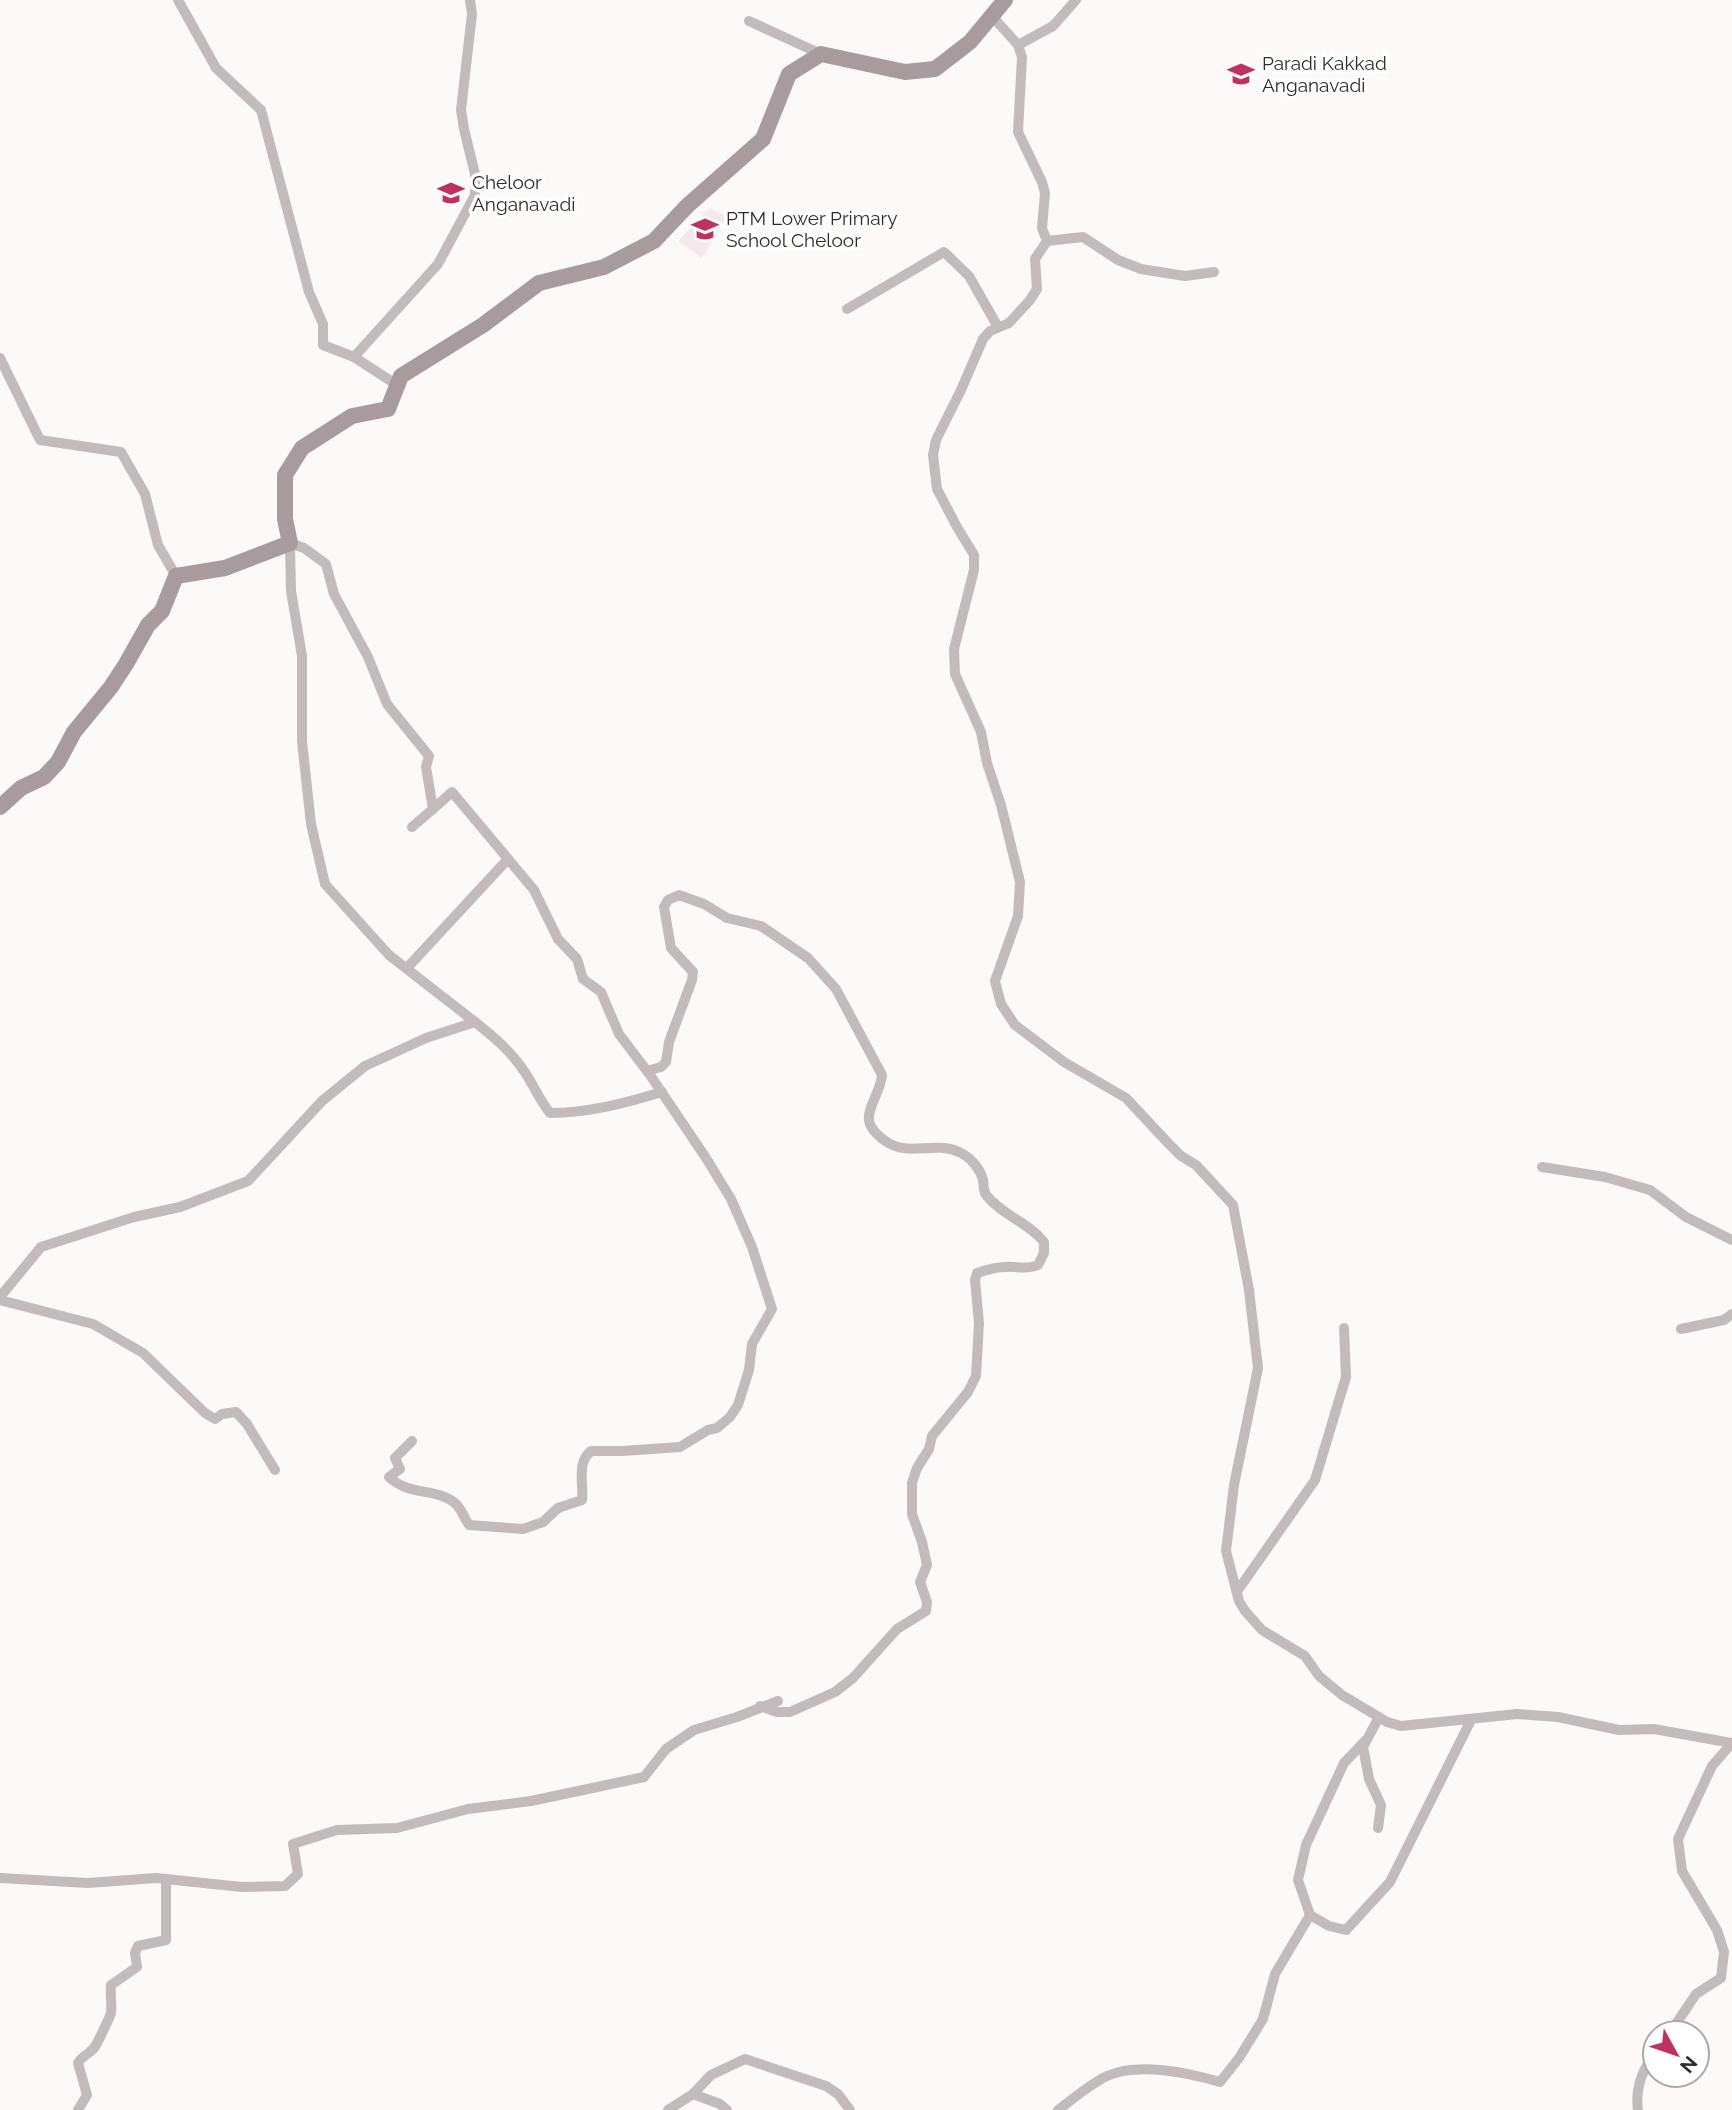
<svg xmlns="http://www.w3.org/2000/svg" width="1732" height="2110" font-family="Raleway,sans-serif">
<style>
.built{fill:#f4e8ea}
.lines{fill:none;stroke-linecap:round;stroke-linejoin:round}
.street{stroke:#c3babb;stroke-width:10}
.secondary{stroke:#a89b9d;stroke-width:16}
.labels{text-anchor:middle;stroke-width:7;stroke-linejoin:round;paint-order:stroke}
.poi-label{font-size:19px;fill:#31292a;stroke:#fff;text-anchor:start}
</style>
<rect width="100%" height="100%" fill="#fdf9f9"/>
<path class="built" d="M710 208 727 217 702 258 678 241Z"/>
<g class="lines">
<g class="street">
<path d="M178 0 216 68 261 110 309 292 323 324V345L354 357 397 385"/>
<path d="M992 16 1018 45 1022 57 1018 132 1042 182 1045 193 1042 228 1047 241 1035 259 1037 289 1030 300 1009 323 990 331 983 339 961 390 936 440 933 455 937 489 957 527 974 555V570L954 649 955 674 981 732 987 763 1001 805 1020 882 1018 916 995 981 1001 1004 1015 1025 1064 1062 1126 1098 1169 1144 1181 1156 1196 1165 1233 1205 1249 1290 1258 1368 1234 1485 1226 1551 1239 1601 1245 1611 1262 1630 1305 1656 1319 1676 1342 1695 1387 1722 1401 1726 1517 1714 1558 1717 1619 1730 1654 1729 1732 1743 1712 1766 1678 1839 1682 1871 1717 1930 1724 1952 1721 1978 1696 1994 1670 2033"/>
<path d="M749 21 821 54"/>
<path d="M1018 45 1053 26 1076 0"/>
<path d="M1047 241 1083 237 1118 260 1141 269 1185 276 1214 272"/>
<path d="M847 309 944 252 969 276 998 327"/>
<path d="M354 357 438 264 475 195V174L464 129 461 110 472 14 470 0"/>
<path d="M0 358 40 440 121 452 145 494 158 545 176 576"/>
<path d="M407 968 508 859"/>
<path d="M475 1022C494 1037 513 1053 526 1074 535 1088 540 1101 550 1113 589 1113 625 1103 662 1092"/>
<path d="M647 1071 661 1067 666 1062 669 1042 692 980 693 972 671 948 664 907 668 900 679 895 704 904 727 918 761 926 808 958 836 989 882 1075C881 1091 867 1107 869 1121 870 1126 874 1131 877 1134 904 1162 930 1139 959 1152 970 1157 980 1168 983 1180 984 1186 983 1190 986 1195 1003 1216 1028 1222 1044 1242V1253L1038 1265C1026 1270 1018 1266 1005 1267 995 1267 986 1270 977 1273L975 1280 979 1323 976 1376 968 1392 932 1436 929 1449 917 1468 912 1483V1514L922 1542 927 1565 920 1582 927 1602 926 1611 897 1629 853 1678 835 1692 790 1712H777L760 1706"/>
<path d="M1542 1167 1605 1177 1650 1190 1686 1217 1732 1240"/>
<path d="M0 1297 41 1247 134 1217 180 1207 248 1181 322 1101 365 1066 426 1038 475 1022 389 955 325 884 311 824 302 741V656L291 591 290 543 304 548 326 564 334 594 368 657 387 704 429 756 426 767 433 809 412 827"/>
<path d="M0 1300 93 1324 143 1353 205 1413 215 1419 222 1414 236 1412 247 1424 275 1470"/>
<path d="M1681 1329 1724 1320 1732 1314"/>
<path d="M412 1441 395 1458 400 1469 389 1477C410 1497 439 1487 457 1505 462 1511 465 1519 469 1525L523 1529 543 1522 558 1508 582 1500C584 1484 576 1463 591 1451H622L680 1447 708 1430 717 1428 730 1417 738 1405 749 1370 752 1344 772 1309 752 1247 731 1199 706 1158 650 1075 619 1034 601 992 583 979 577 959 558 939 534 890 452 792 433 809"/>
<path d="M1238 1590 1315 1480 1346 1377 1344 1328"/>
<path d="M1378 1828 1381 1805 1369 1779 1363 1747 1379 1717"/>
<path d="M0 1878 88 1883 156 1878 242 1887 285 1886 298 1874 293 1844 337 1830 397 1828 468 1809 531 1801 644 1777 666 1749 694 1730 737 1717 778 1701"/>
<path d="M1310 1915 1298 1880 1306 1845 1344 1763 1366 1740"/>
<path d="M693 2094 711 2075 745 2059 826 2086 838 2094 850 2110"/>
<path d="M78 2110 87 2095 78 2063C82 2056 89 2054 94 2048 97 2044 110 2017 111 2013 112 2004 110 1994 111 1985L137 1967 135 1953 138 1946 166 1940V1879"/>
<path d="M668 2110 693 2094 720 2104 727 2110"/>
<path d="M1058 2110C1073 2099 1090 2084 1107 2076 1138 2062 1189 2073 1220 2082L1239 2058 1263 2019 1275 1974 1310 1915 1329 1926 1346 1930 1390 1882 1471 1720"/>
<path d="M1638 2110C1635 2089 1642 2070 1655 2053"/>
</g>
<path class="secondary" d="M0 807 21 788 44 777 58 762 74 732 111 687 126 664 148 625 162 611 176 576 225 568 290 543 285 519V475L302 448 352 416 388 409 401 376 483 325 539 283 604 267 654 241 687 206 763 139 789 74 821 54 905 72 935 69 970 42 1005 0"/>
</g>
<defs>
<g id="school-bare" transform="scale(2.1)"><path d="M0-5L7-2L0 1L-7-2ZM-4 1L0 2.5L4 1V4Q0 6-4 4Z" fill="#bf315f" stroke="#fff" stroke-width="2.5" paint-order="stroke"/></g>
</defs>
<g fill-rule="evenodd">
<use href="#school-bare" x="1241" y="74"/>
<use href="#school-bare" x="451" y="193"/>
<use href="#school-bare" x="705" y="229"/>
</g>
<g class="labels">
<g class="poi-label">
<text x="1262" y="70">Paradi Kakkad<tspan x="1262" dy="22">Anganavadi</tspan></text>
<text x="472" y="189">Cheloor<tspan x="472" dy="22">Anganavadi</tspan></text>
<text x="726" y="225">PTM Lower Primary<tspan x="726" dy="22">School Cheloor</tspan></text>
</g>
</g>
<g transform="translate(1676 2054) rotate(130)"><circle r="33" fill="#ffffff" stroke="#ada9aa" stroke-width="2"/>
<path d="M0-5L12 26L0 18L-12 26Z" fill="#bf315f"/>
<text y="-10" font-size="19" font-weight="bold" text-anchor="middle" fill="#31292a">N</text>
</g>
</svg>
